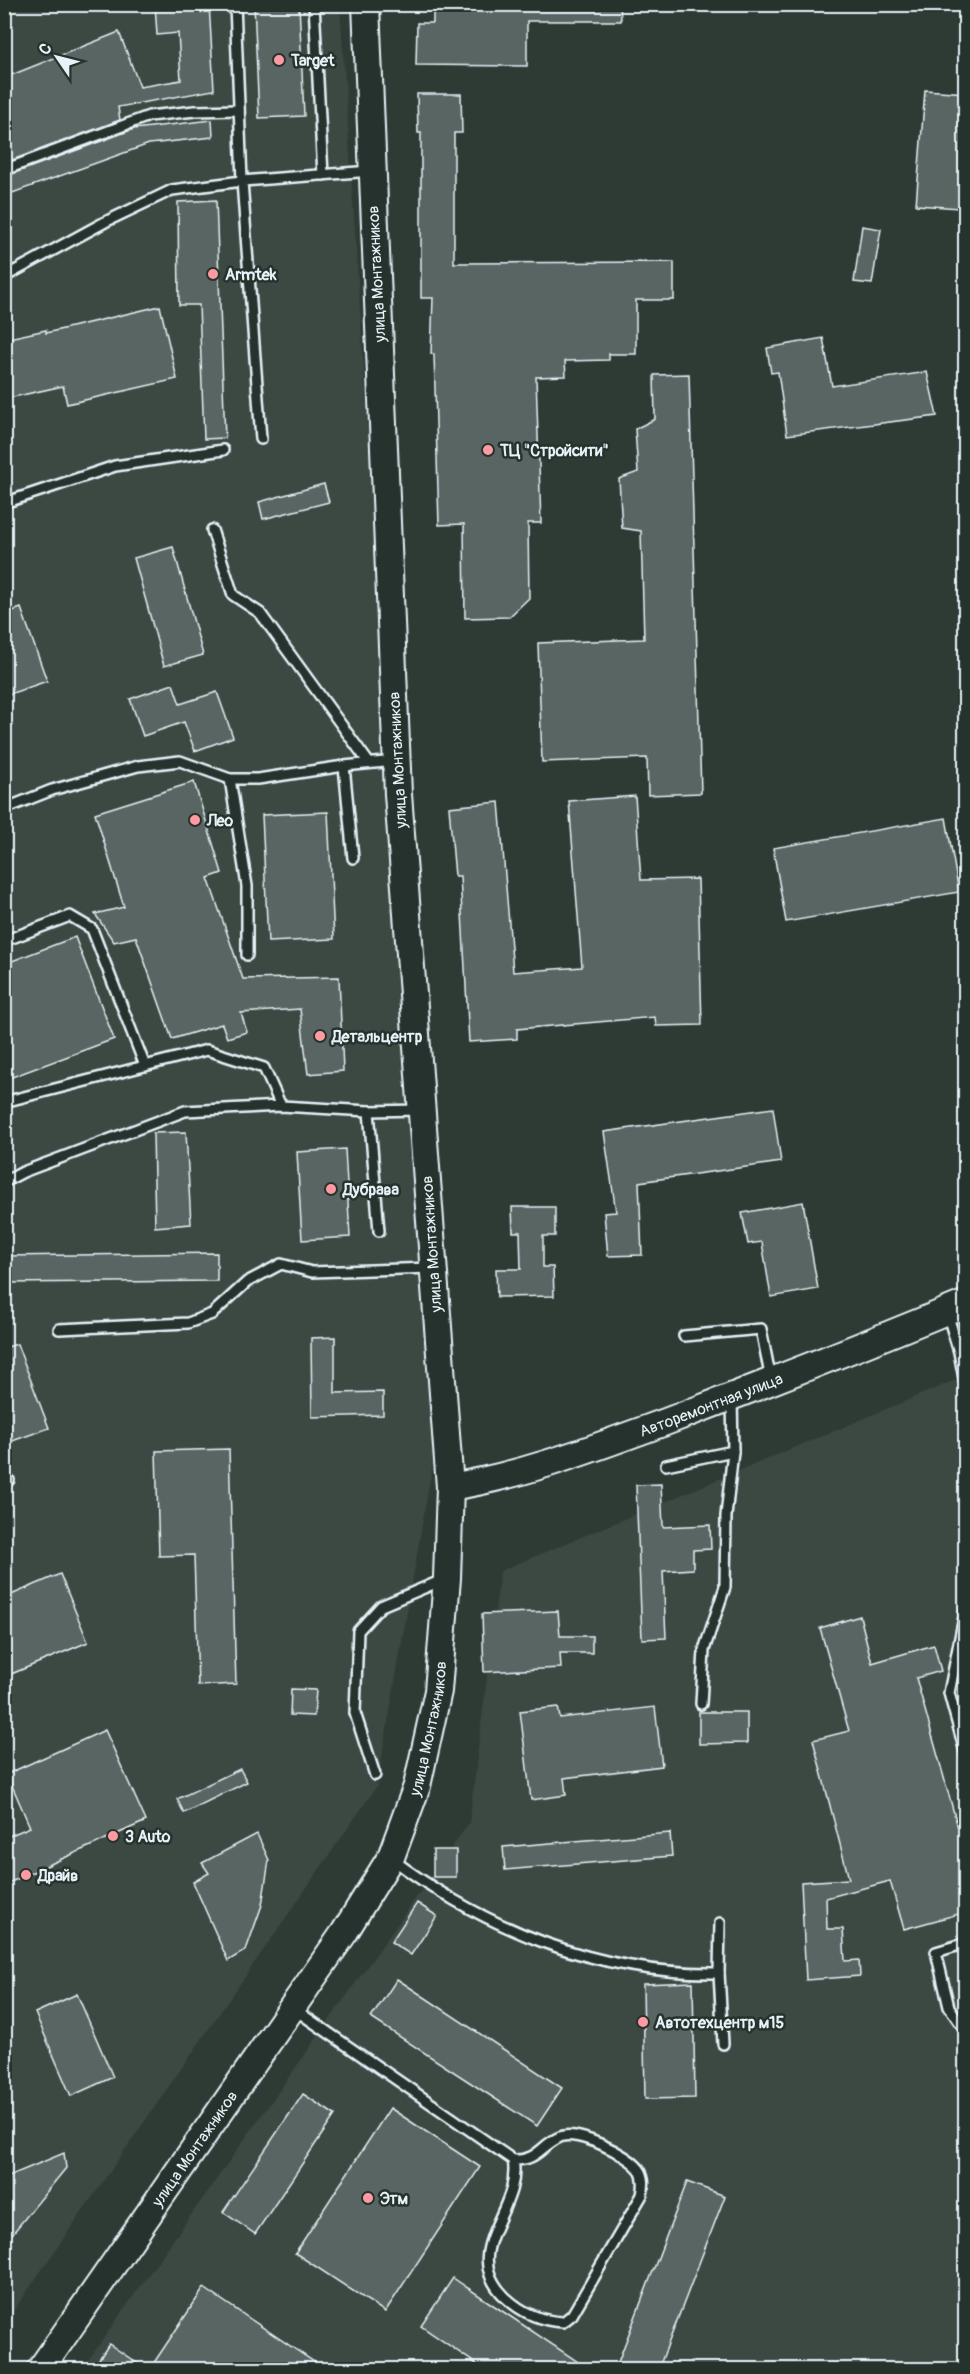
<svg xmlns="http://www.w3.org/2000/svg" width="970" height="2374" font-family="Pangolin,sans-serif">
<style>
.built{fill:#3b4843}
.building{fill:#596563;stroke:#e8f1f8;stroke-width:1.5}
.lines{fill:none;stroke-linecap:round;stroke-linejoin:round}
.service-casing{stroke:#e8f1f8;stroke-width:14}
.secondary-casing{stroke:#e8f1f8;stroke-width:30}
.service{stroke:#26332d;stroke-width:9}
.secondary{stroke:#26332d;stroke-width:26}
.poi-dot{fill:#ff9aa2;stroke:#26332d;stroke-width:2}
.labels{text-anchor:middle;stroke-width:5;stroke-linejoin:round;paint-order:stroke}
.poi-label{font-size:16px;font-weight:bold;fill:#e8f1f8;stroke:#26332d;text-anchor:start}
.street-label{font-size:16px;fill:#e8f1f8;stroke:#26332d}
</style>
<rect width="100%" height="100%" fill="#2e3b35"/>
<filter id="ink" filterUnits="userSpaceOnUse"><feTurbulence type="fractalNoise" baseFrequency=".0167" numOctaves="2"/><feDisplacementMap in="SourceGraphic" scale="12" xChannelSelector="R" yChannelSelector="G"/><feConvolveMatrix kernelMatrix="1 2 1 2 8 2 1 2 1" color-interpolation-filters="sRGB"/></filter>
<g filter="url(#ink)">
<g class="built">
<path d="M5 5H340L435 1450 377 1786 5 2323Z"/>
<path d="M965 1376V2369L81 2370 469 1823 500 1571Z"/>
</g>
<g class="building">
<path d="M155 4H209L214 90 118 107 120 120 4 163V78L119 32 140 87 181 80 178 33 157 35Z"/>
<path d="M254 4H299L304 116 259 118Z"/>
<path d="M433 4H620L621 21H527V66L416 65 417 23H433Z"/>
<path d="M925 90 966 93V142L960 208 916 205Z"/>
<path d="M417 94H461L462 133H454V263L674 262V300H636V354H609V360L565 361 566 376 536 377 541 523H528L529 598 509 617 465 618 464 524 439 525 434 354H431L433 298H421V133H418Z"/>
<path d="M212 120 213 137 149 144 4 196V177L134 129Z"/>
<path d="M216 200 225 438 204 439 199 305H179L178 202Z"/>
<path d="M862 226 881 229 872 284 854 282Z"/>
<path d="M160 306 177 379 67 404 63 386 4 399V339L46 330V333Z"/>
<path d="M823 338 832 386 927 372 937 416 787 435 778 372 771 373 767 348Z"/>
<path d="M689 374 701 793 648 795 647 758 542 762 538 643 644 639 641 531 622 528 619 479 638 472 635 429 655 419 654 375Z"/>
<path d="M324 484 329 502 263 519 259 502Z"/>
<path d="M173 547 203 655 164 666 134 558Z"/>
<path d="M21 608 47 681 4 696V614Z"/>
<path d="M173 684 180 704 217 692 233 737 195 751 184 722 143 736 130 699Z"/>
<path d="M194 782 222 873 208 878 243 979 339 977 343 1071 308 1074 300 1009 241 1013 247 1032 227 1038 222 1024 172 1039 136 937 114 942 95 914 124 907 95 813Z"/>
<path d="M635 796 641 880 698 879 702 1025 656 1026 655 1017 517 1029V1039L469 1042 460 876H455L449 807 499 802 513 972 582 967 569 801Z"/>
<path d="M328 812 334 939 268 942 262 815Z"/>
<path d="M946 818 959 892 786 922 773 848Z"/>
<path d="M75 937 114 1039 4 1080V964Z"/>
<path d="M773 1108 781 1162 639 1182 642 1255 608 1256 604 1213 616 1212 604 1132Z"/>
<path d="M186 1132 191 1224 155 1227 153 1133Z"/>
<path d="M345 1149 350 1237 302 1240 297 1152Z"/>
<path d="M803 1202 818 1289 771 1297 762 1242 748 1244 742 1213Z"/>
<path d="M512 1207H555V1236H543V1267H553L554 1296 497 1297 496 1269H521L520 1232H513Z"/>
<path d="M217 1253V1281L4 1283V1256Z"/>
<path d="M335 1337V1393L383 1392V1415L312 1417 311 1338Z"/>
<path d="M17 1344 49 1428 4 1444V1348Z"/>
<path d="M229 1449 236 1684 198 1686 194 1555 159 1556 156 1451Z"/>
<path d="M661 1484 663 1527 710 1525 711 1549 693 1550V1569L663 1571 666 1638 642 1639 636 1485Z"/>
<path d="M60 1574 88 1642 4 1677V1598Z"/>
<path d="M558 1611 560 1636H592V1653H560L561 1668 484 1672 482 1614Z"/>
<path d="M860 1616 872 1663 934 1645 941 1671 916 1678 966 1856V1912L904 1929 890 1881 826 1898 827 1929H843L845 1961 859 1960 860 1976 806 1980 801 1882 849 1879 813 1740 849 1731 820 1628Z"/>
<path d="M291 1689 316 1690 314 1716 290 1715Z"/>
<path d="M558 1707 560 1718 655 1707 662 1766 564 1778 566 1795 531 1800 520 1711Z"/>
<path d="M699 1712H747V1743L699 1744Z"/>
<path d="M105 1730 146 1821 4 1885V1838L30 1827 7 1774Z"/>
<path d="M240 1769 247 1782 184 1813 177 1799Z"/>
<path d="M670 1833 672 1856 505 1870 503 1847Z"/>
<path d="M257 1834 269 1860 262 1905 246 1950 228 1961 193 1882 209 1873 202 1863Z"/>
<rect x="433" y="1850" width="23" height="27"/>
<path d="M417 1903 437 1916 411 1955 391 1942Z"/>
<path d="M397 1979 562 2088 537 2126 371 2018Z"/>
<path d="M693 1982 695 2098 645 2099 643 1984Z"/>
<path d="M77 1994 113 2077 71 2096 35 2013Z"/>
<path d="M303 2094 335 2115 255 2234 223 2212Z"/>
<path d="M390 2108 480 2167 385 2312 295 2253Z"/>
<path d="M64 2153 66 2168 4 2244V2178Z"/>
<path d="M687 2182 725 2196 658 2370H615Z"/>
<path d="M453 2278 590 2370H485L421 2326Z"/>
<path d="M204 2288 326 2370H149Z"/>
<path d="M109 2344 147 2370H92Z"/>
</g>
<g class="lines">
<g class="service-casing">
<g id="service">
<path d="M314 4 323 175"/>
<path d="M4 170 149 116 195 111 239 110"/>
<path d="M4 277 105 222 172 190 242 181 235 4"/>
<path d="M261 439 242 181 371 171"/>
<path d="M4 503 115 466 223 450"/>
<path d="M212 530 233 595 260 613 369 763"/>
<path d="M344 766 353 858"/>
<path d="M230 779 247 886V955"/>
<path d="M4 809 52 790 138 766 180 761 230 779H258L344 766 395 761"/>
<path d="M4 941 70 916 92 929 145 1066"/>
<path d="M4 1102 207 1050 264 1068 281 1106"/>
<path d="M369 1111 379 1231"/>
<path d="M4 1182 23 1172 185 1111 281 1106 369 1111 420 1110"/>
<path d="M947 1313 959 1352 966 1389"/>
<path d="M59 1329 188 1323 212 1314 247 1282 281 1264 312 1272 431 1268"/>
<path d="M684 1336 761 1329 771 1380"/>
<path d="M666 1465 733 1451 732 1399"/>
<path d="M4 1482 9 1480"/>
<path d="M966 1607 949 1693 966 1755"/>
<path d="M701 1704 704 1650 725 1587 726 1516 733 1451"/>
<path d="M375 1775 355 1713 358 1631 381 1606 445 1579"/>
<path d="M392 1859C487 1930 600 1975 719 1973L723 2044"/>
<path d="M966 1943 936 1952 949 2007 966 2031"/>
<path d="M719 1973 720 1923"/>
<path d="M294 2009 513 2160C538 2161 541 2145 560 2137 577 2129 629 2155 639 2169 645 2177 644 2186 642 2195L572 2315 563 2322C540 2321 522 2313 505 2297 457 2250 523 2210 513 2160"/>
</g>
</g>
<g class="secondary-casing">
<g id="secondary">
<path id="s1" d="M450 1487C526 1475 596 1447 668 1421 768 1383 867 1344 966 1303"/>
<path id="s2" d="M40 2370 344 1933 391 1857 417 1786 438 1691 447 1578 450 1487 398 794 366 4"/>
</g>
</g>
<use href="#service" class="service"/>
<use href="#secondary" class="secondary"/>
</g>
</g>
<g class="poi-dot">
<circle cx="279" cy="60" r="6"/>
<circle cx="213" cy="274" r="6"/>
<circle cx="488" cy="450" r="6"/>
<circle cx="195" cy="820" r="6"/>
<circle cx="320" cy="1036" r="6"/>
<circle cx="331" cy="1189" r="6"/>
<circle cx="113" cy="1836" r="6"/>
<circle cx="26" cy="1875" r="6"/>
<circle cx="643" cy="2022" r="6"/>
<circle cx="368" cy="2198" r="6"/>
</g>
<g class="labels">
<g class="poi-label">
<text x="291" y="66">Target</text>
<text x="225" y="280">Armtek</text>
<text x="500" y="456">ТЦ "Стройсити"</text>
<text x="207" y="826">Лео</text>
<text x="332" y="1042">Детальцентр</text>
<text x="343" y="1195">Дубрава</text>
<text x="125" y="1842">3 Auto</text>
<text x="38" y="1881">Драйв</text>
<text x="655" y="2028">Автотехцентр м15</text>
<text x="380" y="2204">Этм</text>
</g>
<g class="street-label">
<text transform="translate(376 274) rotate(-93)" y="6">улица Монтажников</text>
<text transform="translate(397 760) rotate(-93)" y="6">улица Монтажников</text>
<text transform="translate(431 1244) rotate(-94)" y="6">улица Монтажников</text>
<text dy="6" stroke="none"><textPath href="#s1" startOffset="274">Авторемонтная улица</textPath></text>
<text dy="6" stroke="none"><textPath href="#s2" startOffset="756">улица Монтажников</textPath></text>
<text dy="6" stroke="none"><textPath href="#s2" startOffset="270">улица Монтажников</textPath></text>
</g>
</g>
<rect width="970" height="2374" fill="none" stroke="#26332d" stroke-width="24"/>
<rect x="12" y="12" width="946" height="2350" fill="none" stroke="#e8f1f8" stroke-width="2" filter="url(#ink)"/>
<g transform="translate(57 57) rotate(305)" stroke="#26332d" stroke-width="4.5" paint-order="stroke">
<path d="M0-4.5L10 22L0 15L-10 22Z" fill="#e8f1f8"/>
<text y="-9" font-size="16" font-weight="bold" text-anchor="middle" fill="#e8f1f8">С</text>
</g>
</svg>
